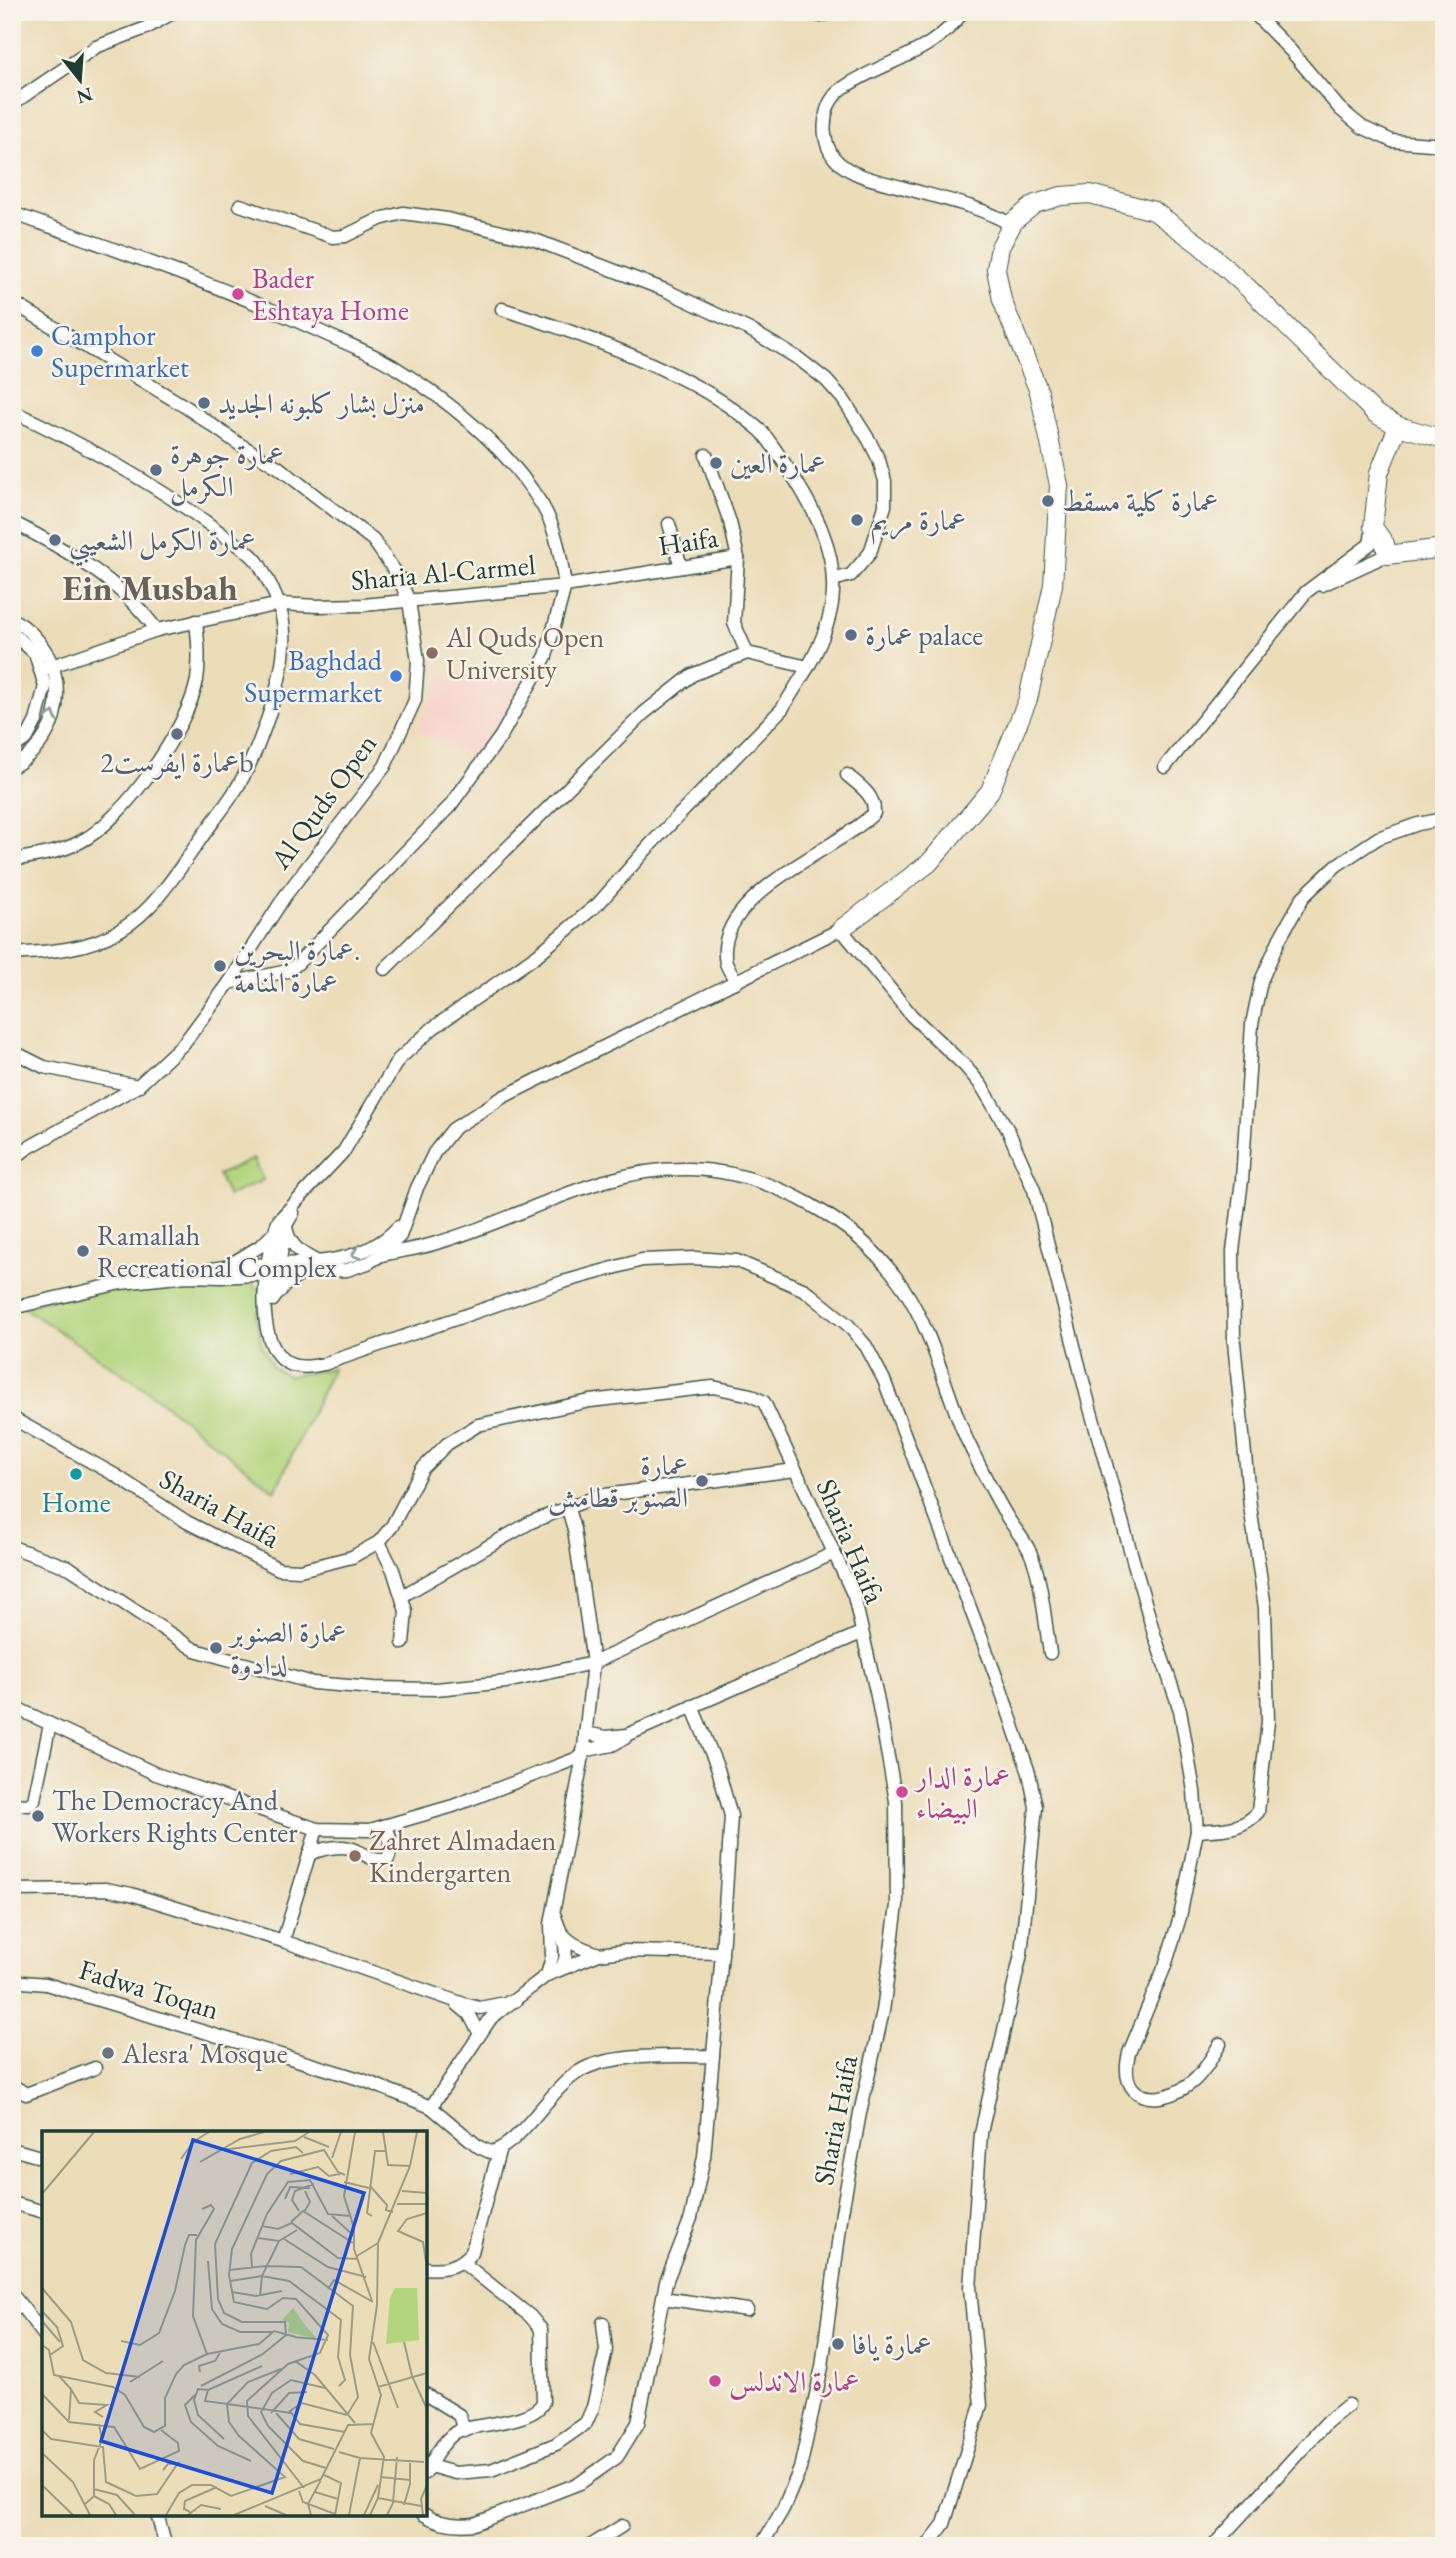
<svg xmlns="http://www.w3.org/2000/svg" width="1456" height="2558" font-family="'EB Garamond',Amiri,serif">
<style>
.built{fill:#f7d0c9}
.green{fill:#b3d57d;stroke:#698958;stroke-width:2}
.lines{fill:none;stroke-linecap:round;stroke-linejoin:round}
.street-casing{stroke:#3e5548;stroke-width:15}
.secondary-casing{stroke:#3e5548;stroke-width:20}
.street{stroke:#fff;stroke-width:12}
.secondary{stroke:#fff;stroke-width:18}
.oneway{stroke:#8f9e9a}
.hotel-dot{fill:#d1479c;stroke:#f7f3e8;stroke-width:2.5}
.shop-dot{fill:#3f7fe0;stroke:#f7f3e8;stroke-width:2.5}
.service-dot{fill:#5c6f8a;stroke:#f7f3e8;stroke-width:2.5}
.education-dot{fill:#8d6e63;stroke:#f7f3e8;stroke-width:2.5}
.culture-dot{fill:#0f9aa8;stroke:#f7f3e8;stroke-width:2.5}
.worship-dot{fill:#6b7280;stroke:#f7f3e8;stroke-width:2.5}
.labels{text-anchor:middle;stroke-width:5;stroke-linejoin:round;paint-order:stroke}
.hotel-label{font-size:28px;fill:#b23c85;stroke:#f7f3e8;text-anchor:start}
.shop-label{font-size:28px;fill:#366cbe;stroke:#f7f3e8;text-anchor:start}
.service-label{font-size:28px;fill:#4e5e75;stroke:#f7f3e8;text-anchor:start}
.street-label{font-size:28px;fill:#1f3d34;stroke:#f7f3e8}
.education-label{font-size:28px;fill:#785e54;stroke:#f7f3e8;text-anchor:start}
.culture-label{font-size:28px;fill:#0d838f;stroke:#f7f3e8}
.worship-label{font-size:28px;fill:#5b616d;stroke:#f7f3e8;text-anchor:start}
.district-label{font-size:35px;font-weight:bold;fill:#6a6158;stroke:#f7f3e8}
.inset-road{fill:none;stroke:#9a9d84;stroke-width:2}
.view{fill:#1d4ed8;fill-opacity:0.15;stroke:#1d4ed8;stroke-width:3.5}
.inset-edge{fill:none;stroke:#1f3d34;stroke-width:3.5}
</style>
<rect width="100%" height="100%" fill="#f7f3e8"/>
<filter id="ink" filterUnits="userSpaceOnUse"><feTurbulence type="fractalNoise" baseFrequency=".0143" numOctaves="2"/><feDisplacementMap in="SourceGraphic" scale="14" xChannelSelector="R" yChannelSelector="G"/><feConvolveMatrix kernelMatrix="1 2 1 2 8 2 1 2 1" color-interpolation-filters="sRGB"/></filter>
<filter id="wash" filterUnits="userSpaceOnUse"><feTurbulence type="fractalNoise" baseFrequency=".00686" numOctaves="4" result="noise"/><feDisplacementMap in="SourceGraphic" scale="28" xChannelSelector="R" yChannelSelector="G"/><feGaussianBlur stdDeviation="1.57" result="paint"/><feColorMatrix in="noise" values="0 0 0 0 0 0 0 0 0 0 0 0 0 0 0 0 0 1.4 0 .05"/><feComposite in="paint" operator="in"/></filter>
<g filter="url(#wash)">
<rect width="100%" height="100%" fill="#ecddb9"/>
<path class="built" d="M525 672 501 725 477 759 417 731 440 677Z"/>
<g class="green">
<path d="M253 1159 263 1180 228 1196 218 1175Z"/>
<path d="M239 1275 263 1292 265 1299 256 1315 262 1346 273 1368 289 1376 333 1368 275 1491 144 1388 21 1306 98 1288Z"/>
</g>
</g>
<g filter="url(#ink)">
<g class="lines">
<g class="street-casing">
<g id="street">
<path d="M807 12 821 16 833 12"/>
<path d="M963 12C931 55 888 59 846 86 833 94 826 106 825 121 823 135 827 151 837 161 853 177 880 181 901 187 939 198 978 205 1012 225"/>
<path d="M1253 12 1291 51 1340 109 1362 127 1392 141 1444 145"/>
<path d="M12 104 96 47 146 28 174 12"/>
<path d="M240 205 333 237 345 236 380 219 403 213 447 219 535 240 665 290 750 330 799 359 826 380 843 399 869 440 879 460 885 481V506L870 553 851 575 833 580"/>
<path d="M12 213C116 250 220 285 319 331 344 343 373 353 396 368 452 403 507 448 542 505 557 530 561 558 565 586L363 605 318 606 280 604 157 630 40 670"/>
<path d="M12 302 186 407 239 444 278 467 373 540 397 574 409 601 418 661 415 700 385 766 285 896 229 983 184 1043 138 1086 26 1149 12 1160"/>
<path d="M12 411C87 446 160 486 226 537 237 544 252 553 259 564 271 585 283 607 284 632 287 676 256 761 231 797 220 813 208 828 197 844 176 874 152 912 120 930 88 950 49 952 12 954"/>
<path d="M706 455 730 522 738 558"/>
<path d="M12 522C69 551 118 579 157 630"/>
<path d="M669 524 681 567"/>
<path d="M1322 585 1387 555"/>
<path d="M12 619C72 652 72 735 12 767"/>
<path d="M12 633 35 653 45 686 36 721 27 738 12 748"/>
<path d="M808 667 782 709 650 845 599 903 537 955 433 1028 398 1060 344 1151 279 1220C265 1251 252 1340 286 1362 297 1369 311 1367 324 1364L563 1282 642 1260 695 1258 737 1261 805 1290 848 1325 866 1346 884 1380 1000 1687 1029 1773 1036 1807 1021 1954 981 2133 970 2288 981 2405 944 2524 927 2546"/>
<path d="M1165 767 1306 592 1370 544 1373 527"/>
<path d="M12 860C35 856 59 853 80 842 124 820 188 728 197 680 200 660 198 640 196 621"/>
<path d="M385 969 644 713 692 675 747 653"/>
<path d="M736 982C733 976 728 969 726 963 711 895 838 850 874 813 875 795 860 786 847 775"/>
<path d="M229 983 288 971 297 964 450 806 501 736 546 656 565 586 738 558 734 623 747 653 808 667C821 644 832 619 833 592 835 546 813 507 789 470 780 457 771 442 761 431 751 422 738 413 727 405 666 364 573 331 502 309"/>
<path d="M12 1051 44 1067 138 1086"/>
<path d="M286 1227C289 1245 300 1253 316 1261"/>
<path d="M382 1255C399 1251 417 1249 433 1244 518 1221 599 1166 690 1169 770 1171 860 1222 904 1289 934 1334 945 1391 967 1440 979 1465 992 1491 1006 1515 1013 1527 1023 1538 1029 1550 1042 1576 1045 1624 1050 1653"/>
<path d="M231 1264 262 1245 273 1234"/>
<path d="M202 1271C266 1255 349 1280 398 1227"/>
<path d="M273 1299 287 1283 304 1273"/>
<path d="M273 1300 286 1225 293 1213"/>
<path d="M12 1308 121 1283 187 1276 221 1277 347 1270 368 1263 381 1255 400 1236 417 1188 434 1153 453 1129 503 1097 841 929 912 1016 965 1066 981 1085 1008 1130 1034 1190 1090 1408 1154 1634 1180 1710 1194 1791 1197 1831 1180 1917 1165 1966 1129 2053C1117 2101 1157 2108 1190 2084 1203 2074 1212 2057 1220 2044"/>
<path d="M12 1418 115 1475 187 1522 279 1569 300 1570 352 1557 379 1542 392 1526 422 1469 447 1444 478 1425 590 1401 713 1387 751 1395 764 1402 854 1596 877 1696 896 1801 897 1905 883 2011 860 2113 842 2212 822 2367 800 2469 783 2509 761 2546"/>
<path d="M379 1542 393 1570 406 1611 403 1643"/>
<path d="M12 1547 70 1568 195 1650 313 1683 373 1688 436 1689 506 1682 593 1663 832 1554"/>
<path d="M402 1596 531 1522 598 1496 795 1470"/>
<path d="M12 1706 156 1774 317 1829 370 1830 453 1806 583 1756"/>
<path d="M585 1733 606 1737 627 1735 861 1633"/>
<path d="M583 1751 612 1745 625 1738"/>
<path d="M12 1804 29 1805 34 1800 50 1724"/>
<path d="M1197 1831C1220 1829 1242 1831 1258 1812L1268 1721 1265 1608 1250 1506 1234 1342 1233 1251 1242 1180 1252 1024 1261 981 1280 938 1303 897 1337 865 1378 838 1418 824 1444 819"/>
<path d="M309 1854C322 1849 336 1845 350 1848 363 1851 373 1864 388 1859L390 1853V1838L386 1825"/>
<path d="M12 1890 106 1889 131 1894 283 1941 464 2004 480 2008 515 2001"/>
<path d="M555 1916C560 1934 574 1954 559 1970"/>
<path d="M561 1932C571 1945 584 1949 599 1954"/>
<path d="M283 1941 317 1829"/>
<path d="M547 1975 552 1957 551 1924 583 1756 593 1663 574 1529 567 1506"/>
<path d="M12 1981 46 1984 363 2080 431 2107 479 2147 490 2152C520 2147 549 2089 580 2071 611 2052 676 2057 713 2056"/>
<path d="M457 2004 469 2014 480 2034"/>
<path d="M12 2085 26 2094 95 2068"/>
<path d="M431 2107 491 2018 547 1975 599 1954 623 1951 722 1953"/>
<path d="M12 2149 44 2158"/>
<path d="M12 2203 44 2212"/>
<path d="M425 2268C444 2270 460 2267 472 2252L499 2151"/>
<path d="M12 2294 44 2335"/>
<path d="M663 2298 747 2310"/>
<path d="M425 2394 459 2415 464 2430"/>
<path d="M430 2466 455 2473 491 2470 556 2444 586 2423 593 2407 606 2350 603 2323"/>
<path d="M425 2473C433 2460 445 2436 460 2430 479 2424 535 2422 543 2402L541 2329 530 2316 462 2262"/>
<path d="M157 2514 166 2546"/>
<path d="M423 2514C438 2524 455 2526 474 2524L580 2483 617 2457 638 2423 666 2282 691 2218 704 2157 722 1953 731 1816 718 1769 692 1706"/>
<path d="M590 2546 622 2526"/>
<path d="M1213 2546 1327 2422 1348 2405"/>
</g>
</g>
<g class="secondary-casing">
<g id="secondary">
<path d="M1398 426 1379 473 1373 527 1385 544 1387 555 1444 548"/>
<path d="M841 929 929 863 990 791 1028 699 1053 585 1059 485 1039 392 1002 300 996 269 1000 247 1014 221 1035 204 1061 196 1090 194 1154 211 1200 245 1248 288 1376 414 1398 426 1444 439"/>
</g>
</g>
<use href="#street" class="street"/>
<use href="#secondary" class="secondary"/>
</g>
<defs><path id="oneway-chevron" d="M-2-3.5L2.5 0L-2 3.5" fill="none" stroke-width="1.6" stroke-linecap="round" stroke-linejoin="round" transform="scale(1.75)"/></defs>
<g class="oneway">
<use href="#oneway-chevron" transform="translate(52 716) rotate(-72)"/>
<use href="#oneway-chevron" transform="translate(356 1254) rotate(160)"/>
</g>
</g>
<g class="hotel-dot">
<circle cx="238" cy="294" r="7"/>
<circle cx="902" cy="1792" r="7"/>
<circle cx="715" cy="2381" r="7"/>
</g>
<g class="shop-dot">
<circle cx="37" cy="351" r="7"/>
<circle cx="396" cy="676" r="7"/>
</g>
<g class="service-dot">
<circle cx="204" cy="403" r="7"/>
<circle cx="716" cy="463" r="7"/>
<circle cx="156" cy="470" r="7"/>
<circle cx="1048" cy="501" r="7"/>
<circle cx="857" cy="520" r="7"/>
<circle cx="55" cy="540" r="7"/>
<circle cx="851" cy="635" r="7"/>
<circle cx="177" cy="734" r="7"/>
<circle cx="220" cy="966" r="7"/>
<circle cx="83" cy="1251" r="7"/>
<circle cx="702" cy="1481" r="7"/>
<circle cx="216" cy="1648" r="7"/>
<circle cx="38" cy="1816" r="7"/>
<circle cx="838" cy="2344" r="7"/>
</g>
<g class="education-dot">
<circle cx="432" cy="653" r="7"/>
<circle cx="355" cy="1856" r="7"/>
</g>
<circle class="culture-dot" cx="76" cy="1474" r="7"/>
<circle class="worship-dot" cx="108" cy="2053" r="7"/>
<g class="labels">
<g class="hotel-label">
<text x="252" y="288">Bader<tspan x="252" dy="32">Eshtaya Home</tspan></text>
<text x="916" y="1786">عمارة الدار<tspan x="916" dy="32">البيضاء</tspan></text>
<text x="729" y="2391">عمارة الاندلس</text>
</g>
<g class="shop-label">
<text x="51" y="345">Camphor<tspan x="51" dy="32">Supermarket</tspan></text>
<text x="382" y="670" text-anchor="end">Baghdad<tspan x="382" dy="32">Supermarket</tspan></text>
</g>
<g class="service-label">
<text x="218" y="413">منزل بشار كلبونه الجديد</text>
<text x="170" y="464">عمارة جوهرة<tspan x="170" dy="32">الكرمل</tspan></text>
<text x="730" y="473">عمارة العين</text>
<text x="1062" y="511">عمارة كلية مسقط</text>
<text x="871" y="530">عمارة مريم</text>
<text x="69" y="550">عمارة الكرمل الشعيبي</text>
<text x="865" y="645">عمارة palace</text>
<text x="177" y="772" text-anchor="middle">عمارة ايفرست2b</text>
<text x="234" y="960">عمارة البحرين.<tspan x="234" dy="32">عمارة المنامة</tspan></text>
<text x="97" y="1245">Ramallah<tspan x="97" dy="32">Recreational Complex</tspan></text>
<text x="688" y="1475" text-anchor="end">عمارة<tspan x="688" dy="32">الصنوبر قطامش</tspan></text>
<text x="230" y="1642">عمارة الصنوبر<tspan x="230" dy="32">لدادوة</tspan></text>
<text x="52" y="1810">The Democracy And<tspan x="52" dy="32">Workers Rights Center</tspan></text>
<text x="852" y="2354">عمارة يافا</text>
</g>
<g class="street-label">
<text transform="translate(688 541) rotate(-9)" y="10">Haifa</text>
<text transform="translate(443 572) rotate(-5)" y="10">Sharia Al-Carmel</text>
<text transform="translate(323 801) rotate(-54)" y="10">Al Quds Open</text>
<text transform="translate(220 1508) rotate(29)" y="10">Sharia Haifa</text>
<text transform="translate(851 1541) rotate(67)" y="10">Sharia Haifa</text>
<text transform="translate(149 1989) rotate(17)" y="10">Fadwa Toqan</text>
<text transform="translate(835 2120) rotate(-79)" y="10">Sharia Haifa</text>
</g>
<g class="education-label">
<text x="446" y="647">Al Quds Open<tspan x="446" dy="32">University</tspan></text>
<text x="369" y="1850">Zahret Almadaen<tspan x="369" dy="32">Kindergarten</tspan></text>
</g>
<g class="culture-label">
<text x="76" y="1512">Home</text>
</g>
<g class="worship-label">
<text x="122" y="2063">Alesra' Mosque</text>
</g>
<g class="district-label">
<text x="150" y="600">Ein Musbah</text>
</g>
</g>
<g transform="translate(42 2131)">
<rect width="385" height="385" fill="#ecddb9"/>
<path d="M353 157H375L377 209 344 213 348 167ZM251 177 263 194 275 208 246 201 247 192 240 189Z" fill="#b3d57d"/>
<path class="inset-road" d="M313 1 302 65 312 97V118L330 170M341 1 346 34 368 35M262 6 287 16M179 19 253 10 267 1M290 27 299 1M139 28 151 11 167 1M158 31 198 8 222 1M248 43 276 36 287 45 298 43M302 51 327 57M328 55 345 74 344 79 351 81M360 60 385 62M0 63 52 1M243 68 248 56 268 57M355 73H385M160 78 169 74 172 78 154 109 151 185 165 223 217 213 232 200 254 206M257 80 250 69 253 60 272 53M262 81 268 71 263 60M385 82 365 88 356 100 381 111 385 137M290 85 312 105M330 85 325 82 333 20H343M249 91 261 80 311 112M220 95 236 98 250 92 296 127 316 128M216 107 237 110 255 99M242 108 286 136 324 146M315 125 336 112M166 130 170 178 180 193 198 201H230M225 135 259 136 311 175 308 224 316 266 305 284M210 137 209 123 225 83 246 51 268 49 286 83 309 85M188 139 224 135M188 150 220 145 247 150 299 189 296 226 303 249 297 255M0 157 29 191 41 229 64 242 98 246M286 158 292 149 331 171M190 161 214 165 240 160M218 165 220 145 237 110M0 180 15 196 21 215 8 224M0 190 18 211M252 206 286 209M79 210 98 214 117 202 133 160 143 114 147 104H155M331 211 356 277M362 211 370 245 384 276M0 214 7 219 12 244 71 256 83 264 102 296 112 301 123 295V267L134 243 142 234 165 223M253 230 273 244 313 292M158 241 157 235 173 230 179 220M17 245 29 258 27 289M88 251 121 230M159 255 221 223 244 204 243 191H200L182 182 176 168 173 113 210 32 229 20 254 16 261 22M336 256 385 242M283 257 249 249 230 262 219 281 226 295 261 330 284 337M29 258 37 272 65 274 53 281 61 286M166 259 220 235M0 263 27 291 72 296 98 338 137 320 136 312 119 299M153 264 143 274 149 291 176 315 209 330M229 282 247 262 265 261M234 282 257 308 292 318M0 299 9 308 61 316 64 351 94 365 115 363 136 332 126 333 121 339M303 301 258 293 248 280 260 272 305 284M182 308 156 284 152 269 156 258 166 259 163 270 185 273 206 251 239 238M297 321 318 327 382 331M0 322 31 351 48 384M282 344 299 352 293 384M338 346 368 349M0 354 31 384M262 357 206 285 205 270 246 233 278 222 286 204 254 168 241 167 225 178 192 171 187 144 190 118 225 43 239 30 282 19 296 41 303 44M52 358V329L60 309 57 293M257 360 261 371 293 383M273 361 296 368M52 365V358L75 364 93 384M336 367 379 375M42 374 52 365 67 373 74 384M362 374 368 353V329M223 375 244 384M148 381 142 378 143 370 175 356M124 384 137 362 150 354H169L189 365 243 346 197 305 187 291 185 273 249 282M146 384 159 374 179 378M192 384 279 348 306 294 331 293M269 384 266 373 279 349M307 384 318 327M322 384 336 354M328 384 336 367 342 326 329 302 339 264 327 228 335 174 336 112 368 35 375 1M345 384 351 372 355 326M381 384 379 368 385 354"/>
<path class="view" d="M151 9 322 62 230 362 59 310Z"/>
<rect width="385" height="385" class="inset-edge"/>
</g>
<rect width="1456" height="2558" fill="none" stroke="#f7f3e8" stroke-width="42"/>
<g transform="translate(80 80) rotate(163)" stroke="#f7f3e8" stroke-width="5" paint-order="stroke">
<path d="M0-5L12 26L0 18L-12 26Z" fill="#1f3d34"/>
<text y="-10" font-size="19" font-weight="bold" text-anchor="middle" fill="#1f3d34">N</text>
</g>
</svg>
